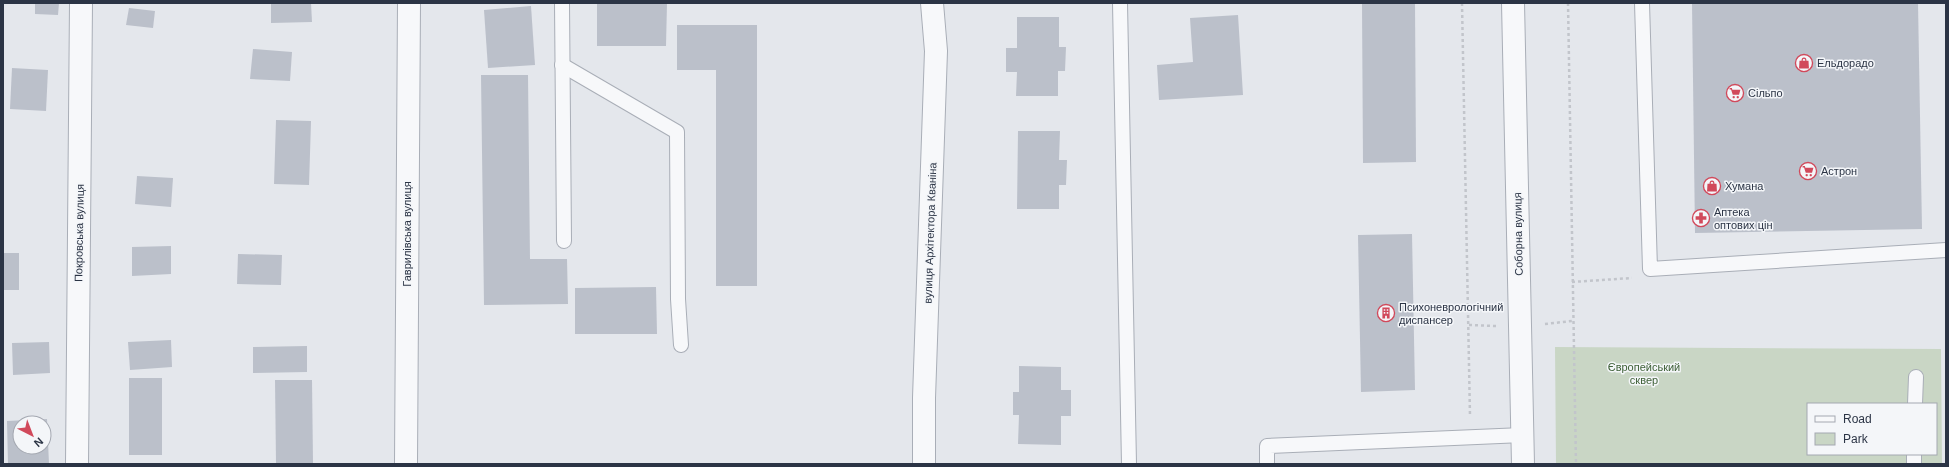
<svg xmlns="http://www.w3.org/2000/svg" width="1949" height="467" font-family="Arial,sans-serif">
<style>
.green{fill:#c9d6c5;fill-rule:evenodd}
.building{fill:#bbc0ca;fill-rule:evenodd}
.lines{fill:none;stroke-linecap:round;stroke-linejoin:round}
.service-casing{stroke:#a9aeb7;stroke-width:16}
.minor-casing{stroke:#a9aeb7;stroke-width:24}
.tertiary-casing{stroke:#a9aeb7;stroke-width:24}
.path{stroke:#c2c5cb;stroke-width:2.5;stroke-dasharray:3 3;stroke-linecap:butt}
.service{stroke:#f7f8fa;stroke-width:14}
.minor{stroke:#f7f8fa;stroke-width:22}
.tertiary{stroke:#f7f8fa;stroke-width:22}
.labels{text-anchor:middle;stroke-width:3;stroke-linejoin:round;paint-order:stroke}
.poi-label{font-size:11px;fill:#2b3445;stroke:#f4f6f9;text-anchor:start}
.street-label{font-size:11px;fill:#2b3445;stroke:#f4f6f9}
.park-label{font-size:11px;fill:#3f6138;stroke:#f4f6f9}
</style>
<rect width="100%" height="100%" fill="#e4e7ec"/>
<path class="green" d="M1555 347 1941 349 1942 464H1556ZM1808 404H1936V454H1808Z"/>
<g class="building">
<path d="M35 3H59L58 15 35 14Z"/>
<path d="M271 3H311L312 22 271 23Z"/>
<path d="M597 3H667L666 46H597Z"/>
<path d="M1362 3H1415L1416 162 1363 163Z"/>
<path d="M1692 3H1918L1922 229 1695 233Z"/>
<path d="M531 6 535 65 488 68 484 10Z"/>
<path d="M129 8 155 11 153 28 126 25Z"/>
<path d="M1238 15 1243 95 1159 100 1157 65 1193 62 1190 18Z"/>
<path d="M1017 17H1059V47H1066L1065 71H1058V96H1016L1017 72H1006V48H1017Z"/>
<path d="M677 25H757V286H716V70H677Z"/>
<path d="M253 49 292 52 290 81 250 79Z"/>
<path d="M12 68 48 70 46 111 10 109Z"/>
<path d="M481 75H528L530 259H567L568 304 484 305Z"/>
<path d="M276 120 311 121 309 185 274 184Z"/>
<path d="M1018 131H1060L1059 160H1067L1066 185H1059V209H1017Z"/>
<path d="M137 176 173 178 171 207 135 204Z"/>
<path d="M1412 234 1415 390 1361 392 1358 235Z"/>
<path d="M171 246V274L132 276V247Z"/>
<rect x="3" y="253" width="16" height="37"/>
<path d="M238 254 282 255 281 285 237 284Z"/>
<path d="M656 287 657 334H575V288Z"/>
<path d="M171 340 172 367 130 370 128 342Z"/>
<path d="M49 342 50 373 13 375 12 343Z"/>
<path d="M307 346V372L253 373V347Z"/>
<path d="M1019 366 1061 367V390H1071V416H1061V445L1018 444 1019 415H1013V392H1019Z"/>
<rect x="129" y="378" width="33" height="77"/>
<path d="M275 380H312L313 463H276Z"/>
<path d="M47 419 49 464H8L7 421ZM20 423H44V447H20Z"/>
</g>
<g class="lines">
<g class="service-casing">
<g id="service">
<path d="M562 3 564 241"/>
<path d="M1120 3 1129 464"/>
<path d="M1642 3 1650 269 1946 250"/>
<path d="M562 65 677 132 678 299 681 345"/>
<path d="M1915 404 1916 377"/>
<path d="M1267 464V446L1523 435"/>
<path d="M1914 464V454"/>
</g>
</g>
<g class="minor-casing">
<g id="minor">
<path d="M77 464 81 3"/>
<path d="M406 464 409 3"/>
<path d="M924 464V398L936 51 932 3"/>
</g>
</g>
<g class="tertiary-casing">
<path id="tertiary" d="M1513 3 1523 464"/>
</g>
<g class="path">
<path d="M1462 3 1470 416"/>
<path d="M1568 3 1576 464"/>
<path d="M1572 282 1632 278"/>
<path d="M1545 324 1572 321"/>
<path d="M1469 325 1496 326"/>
</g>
<use href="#service" class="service"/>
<use href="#minor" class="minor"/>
<use href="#tertiary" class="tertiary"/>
</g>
<defs>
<g id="shop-ring" transform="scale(0.9)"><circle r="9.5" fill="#f4f6f9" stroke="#d1495b" stroke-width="1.5"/><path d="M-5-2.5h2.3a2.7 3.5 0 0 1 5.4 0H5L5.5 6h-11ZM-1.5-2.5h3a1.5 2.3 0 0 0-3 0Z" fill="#d1495b"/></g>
<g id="supermarket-ring" transform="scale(0.9)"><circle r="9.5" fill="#f4f6f9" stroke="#d1495b" stroke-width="1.5"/><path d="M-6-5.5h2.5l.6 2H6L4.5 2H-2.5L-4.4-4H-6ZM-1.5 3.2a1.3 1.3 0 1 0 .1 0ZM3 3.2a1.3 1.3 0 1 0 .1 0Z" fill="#d1495b"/></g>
<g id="pharmacy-ring" transform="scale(0.9)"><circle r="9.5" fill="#f4f6f9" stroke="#d1495b" stroke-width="1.5"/><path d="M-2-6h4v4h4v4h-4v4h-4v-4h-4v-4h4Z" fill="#d1495b"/></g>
<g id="building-ring" transform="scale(0.9)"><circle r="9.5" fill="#f4f6f9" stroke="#d1495b" stroke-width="1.5"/><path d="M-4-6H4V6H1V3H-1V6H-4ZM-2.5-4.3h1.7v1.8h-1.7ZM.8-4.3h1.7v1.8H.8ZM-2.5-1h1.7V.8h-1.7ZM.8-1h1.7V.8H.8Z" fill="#d1495b"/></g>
</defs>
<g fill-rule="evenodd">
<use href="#shop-ring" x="1804" y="63"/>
<use href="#supermarket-ring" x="1735" y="93"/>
<use href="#supermarket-ring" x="1808" y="171"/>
<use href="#shop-ring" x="1712" y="186"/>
<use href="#pharmacy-ring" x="1701" y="218"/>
<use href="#building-ring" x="1386" y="313"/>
</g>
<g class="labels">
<g class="poi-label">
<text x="1817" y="67">Ельдорадо</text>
<text x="1748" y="97">Сільпо</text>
<text x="1821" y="175">Астрон</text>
<text x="1725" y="190">Хумана</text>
<text x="1714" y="216">Аптека<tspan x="1714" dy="13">оптових цін</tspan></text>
<text x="1399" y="311">Психоневрологічний<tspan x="1399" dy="13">диспансер</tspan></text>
</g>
<g class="street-label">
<text transform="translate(79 233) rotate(-89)" y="4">Покровська вулиця</text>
<text transform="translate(930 233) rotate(-88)" y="4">вулиця Архітектора Кваніна</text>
<text transform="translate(407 234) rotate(-90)" y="4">Гаврилівська вулиця</text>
<text transform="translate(1518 234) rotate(-91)" y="4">Соборна вулиця</text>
</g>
<g class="park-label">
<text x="1644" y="371">Європейський<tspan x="1644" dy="13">сквер</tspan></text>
</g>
</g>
<rect width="1949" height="467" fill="none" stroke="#2b3445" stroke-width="8"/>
<rect x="1807" y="403" width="130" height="52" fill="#f4f6f9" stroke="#a4a8b1"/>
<rect x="1815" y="416" width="20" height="6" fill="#f7f8fa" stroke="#a4a8b1"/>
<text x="1843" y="423" font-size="12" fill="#2b3445">Road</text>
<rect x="1815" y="433" width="20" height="12" fill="#c9d6c5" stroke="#a4a8b1"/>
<text x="1843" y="443" font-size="12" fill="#2b3445">Park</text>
<g transform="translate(32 435) rotate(138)"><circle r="19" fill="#f4f6f9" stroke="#a4a8b1"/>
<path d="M0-3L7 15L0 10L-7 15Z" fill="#d1495b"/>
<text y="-6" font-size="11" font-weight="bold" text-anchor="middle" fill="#2b3445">N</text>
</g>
</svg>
